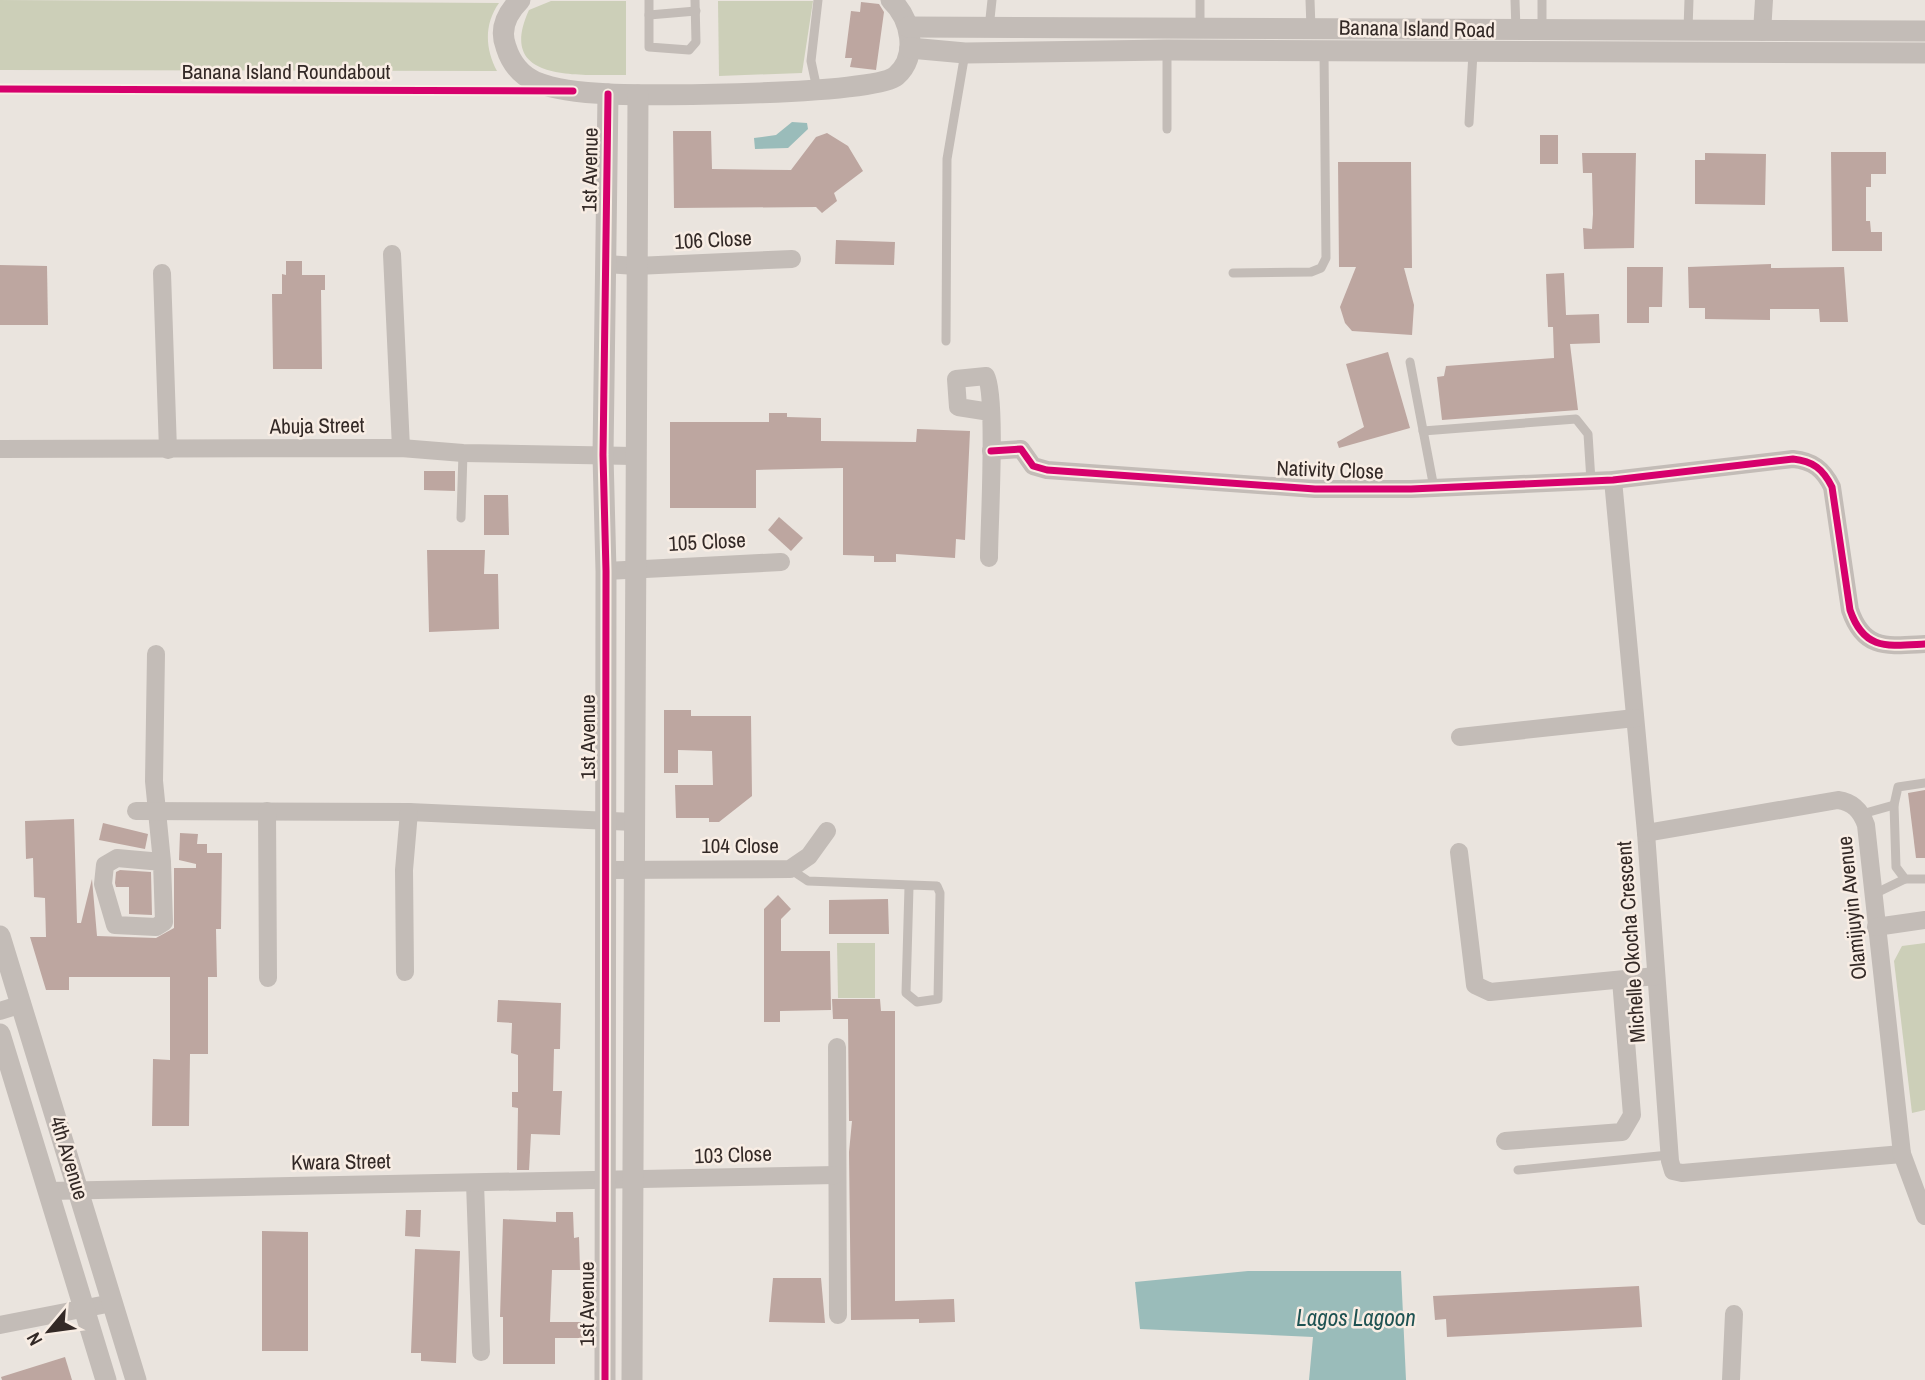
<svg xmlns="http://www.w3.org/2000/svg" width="1925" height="1380" font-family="'Archivo Narrow',sans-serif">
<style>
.green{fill:#cccfb8}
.water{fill:#9abcba}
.building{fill:#bda6a0}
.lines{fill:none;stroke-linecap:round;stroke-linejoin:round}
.service{stroke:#c3bcb7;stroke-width:9}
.minor{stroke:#c3bcb7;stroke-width:18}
.tertiary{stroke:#c3bcb7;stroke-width:21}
.cycleway-casing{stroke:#f8ede4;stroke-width:11}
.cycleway{stroke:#d6006c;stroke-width:7}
.labels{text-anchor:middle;stroke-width:5;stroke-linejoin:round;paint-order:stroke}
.street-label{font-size:21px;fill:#332926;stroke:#f8ede4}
.water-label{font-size:23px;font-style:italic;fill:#1e5252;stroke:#f8ede4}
</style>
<rect width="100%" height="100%" fill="#eae4de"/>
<g class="green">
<path d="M0 0 499 3C484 24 485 49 497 71L0 70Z"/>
<path d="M551 1H626V75C580 74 495 84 529 10Z"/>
<path d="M718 1H813L802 73 719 76Z"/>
<path d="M837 943H875V998H838Z"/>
<path d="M1925 943V1110L1912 1113 1894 961 1902 946Z"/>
</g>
<g class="water">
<path d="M792 122 807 123 808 129 788 148 755 149 754 138 776 135Z"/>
<path d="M1248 1271H1401L1406 1380H1309L1313 1337 1140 1329 1135 1282Z"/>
</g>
<g class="building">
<path d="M861 2 879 4 884 12 876 70 850 67 852 58H845L851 11 860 12Z"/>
<path d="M673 131H711L712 169 791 170 816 137 827 133 848 146 863 171 834 193 837 201 822 213 816 207 674 208Z"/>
<rect x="1540" y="135" width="18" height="29"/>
<path d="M1831 152H1886V174H1871V187H1866V221H1870L1871 232H1882V251H1832Z"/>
<path d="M1582 153H1636L1634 248 1584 249 1583 228 1592 229 1593 214 1592 173H1583Z"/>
<path d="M1705 153 1766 154 1765 205 1695 204V160H1705Z"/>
<path d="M1338 162H1411L1412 268H1404L1414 305 1412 335 1352 331 1345 323 1340 307 1356 267H1339Z"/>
<path d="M836 240 895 242 894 265 835 264Z"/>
<path d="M286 261H302V275H325V290H321L322 369H273L272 294H282V274L286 275Z"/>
<path d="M1771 264V268L1844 267 1848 322H1820L1819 309H1770V320L1705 319V308H1689L1688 267Z"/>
<path d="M0 265 47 266 48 325H0Z"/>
<path d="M1627 267H1663L1662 307H1649V323H1627Z"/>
<path d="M1564 273 1566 315 1599 314 1600 343 1570 344 1578 410 1442 420 1437 377 1444 376 1446 366 1554 358 1553 327H1548L1546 274Z"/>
<path d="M1388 352 1410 428 1339 448 1337 442 1364 427 1346 364Z"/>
<path d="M769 413H787V417L821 418V441L916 442 917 429 970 431 965 540 956 539 955 558 896 554V562H874V556L843 555V468L756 470V508H670V422H769Z"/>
<path d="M424 471H455V491L424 490Z"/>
<path d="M484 495H508L509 535H484Z"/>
<path d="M779 517 803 538 791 551 768 530Z"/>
<path d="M427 550H485L484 574H498L499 629 429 632Z"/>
<path d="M664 710H691V716H751L752 796 719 822H709V818H676L675 785H713L712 751 678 750V773H664Z"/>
<path d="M1925 790V858H1916L1908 793Z"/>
<path d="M74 819 77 923H81L92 879 97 936 156 938 174 928V868H196V864L179 860 180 833 198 834 197 844H207V853H222L221 929H216L217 977H208V1054H190L189 1126H152L153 1059 170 1060V977H69V990H46L30 937H46L45 898 34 897 33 858 26 859 25 821Z"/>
<path d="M103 823 148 834 145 849 99 840Z"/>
<path d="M120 870 151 872 152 915 129 914V887H116L115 883 116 872Z"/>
<path d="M778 895 791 909 781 919V951H830L831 1010 780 1011V1022H764V909Z"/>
<path d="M888 899 889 934H829V900Z"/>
<path d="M832 999H880L881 1011H895V1301L954 1299 955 1322 919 1323V1319L851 1320 849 1152 852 1121H849L848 1019H833Z"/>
<path d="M498 1000 561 1003 560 1049H554L553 1091H562L560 1135 531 1134 529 1170H517L518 1108 512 1107V1092H518V1055L511 1053 512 1023 497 1022Z"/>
<path d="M406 1210H421L420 1237 405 1236Z"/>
<path d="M556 1212H573L574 1238 579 1237 580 1270H552L550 1322H583V1338H555V1364H503V1317H500L503 1219 556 1222Z"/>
<path d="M262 1231 308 1232V1351H262Z"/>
<path d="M415 1249 460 1251 456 1363 421 1361V1353H411Z"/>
<path d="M773 1278H821L825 1323 769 1322Z"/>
<path d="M1639 1286 1642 1327 1447 1337 1446 1319 1435 1320 1433 1296Z"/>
<path d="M65 1357 72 1380H2L1 1377Z"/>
</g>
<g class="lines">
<g class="service">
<path d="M649 0V47L689 50 696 42 695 0"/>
<path d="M1310 0 1311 28"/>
<path d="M1515 0 1516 30"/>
<path d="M649 15 696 11"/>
<path d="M989 28 992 0"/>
<path d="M1200 28V0"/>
<path d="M1542 28V0"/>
<path d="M1688 29 1689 0"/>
<path d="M1167 52V129"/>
<path d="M817 89 811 61 818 0"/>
<path d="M1469 123 1473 53"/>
<path d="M1233 273 1311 272 1321 268 1326 258 1324 52"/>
<path d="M946 341 947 159 965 53"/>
<path d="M1410 362 1434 488"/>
<path d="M1423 431 1576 419 1588 434 1591 481"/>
<path d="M461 518 463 453"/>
<path d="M1925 783 1898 787 1894 805 1896 867 1905 879H1925"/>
<path d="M1862 814 1894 805"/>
<path d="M790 869 808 881 937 886 940 893 938 999 917 1002 906 993 909 887"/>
<path d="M1872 895 1905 879"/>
<path d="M1518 1170 1669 1155"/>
</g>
<g class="minor">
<path d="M1762 32 1764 0"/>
<path d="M392 254 401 448"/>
<path d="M606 264 636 266 792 259"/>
<path d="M162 273 168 450"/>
<path d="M0 449 401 448 463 453 634 456"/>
<path d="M991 451 1021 449 1033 466 1047 470 1315 489H1411L1613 480 1793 459C1813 461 1823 469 1832 487L1850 610C1864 651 1888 646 1925 644"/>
<path d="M1613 480 1646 833 1670 1161 1673 1171 1682 1173 1902 1154"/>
<path d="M989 558C989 527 997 396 986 376L956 379 958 407 990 412"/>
<path d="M606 571 781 562"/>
<path d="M156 654 154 781 162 862 117 858 105 865 103 884 115 925 156 927 164 922 162 862"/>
<path d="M1460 737 1635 718"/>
<path d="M136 811 409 812 634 822"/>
<path d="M267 811 268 978"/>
<path d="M1646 833 1838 800C1853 802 1861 811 1866 825L1902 1154 1925 1216"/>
<path d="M1459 852 1475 985 1490 992 1656 976"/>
<path d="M606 870 790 869 809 856 827 831"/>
<path d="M1876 927 1925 920"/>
<path d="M405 972 404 870 409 812"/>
<path d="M0 1011 22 1004"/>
<path d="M837 1047 838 1315"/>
<path d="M1505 1141 1622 1132 1632 1115 1621 980"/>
<path d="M475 1183 481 1352"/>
<path d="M49 1191 835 1175"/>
<path d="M0 1325 112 1303"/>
<path d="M1731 1380 1734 1314"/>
</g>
<g class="tertiary">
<path d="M520 0C507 13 499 29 506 47 511 63 520 75 536 82 558 91 586 93 610 94 650 96 874 95 896 76 919 56 911 19 891 0"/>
<path d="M908 27 1925 31"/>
<path d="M910 48 965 53 1167 50 1925 53"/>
<path d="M0 936 136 1380"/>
<path d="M0 1034 106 1380"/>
<path d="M605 1380 606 571 603 455 608 94"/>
<path d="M632 1380 638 95"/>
</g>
<g class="cycleway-casing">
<g id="cycleway">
<path d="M0 89 573 91"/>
<path d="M991 451 1021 449 1033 466 1047 470 1315 489H1411L1613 480 1793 459C1813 461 1823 469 1832 487L1850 610C1864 651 1888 646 1925 644"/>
<path d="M605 1380 606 571 603 455 608 94"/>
</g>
</g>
<use href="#cycleway" class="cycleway"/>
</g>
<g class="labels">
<g class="street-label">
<text transform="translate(1417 29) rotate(1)" y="7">Banana Island Road</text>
<text x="286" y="79">Banana Island Roundabout</text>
<text transform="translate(590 170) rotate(-89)" y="7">1st Avenue</text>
<text transform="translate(713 240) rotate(-3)" y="7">106 Close</text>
<text transform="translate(317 426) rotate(-1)" y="7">Abuja Street</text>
<text transform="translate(1330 470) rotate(2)" y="7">Nativity Close</text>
<text transform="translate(707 542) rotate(-3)" y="7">105 Close</text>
<text transform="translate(588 737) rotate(-90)" y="7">1st Avenue</text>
<text x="740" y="853">104 Close</text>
<text transform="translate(1852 908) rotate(-96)" y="7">Olamijuyin Avenue</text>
<text transform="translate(1631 942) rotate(-94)" y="7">Michelle Okocha Crescent</text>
<text transform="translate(733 1155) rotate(-2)" y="7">103 Close</text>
<text transform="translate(69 1158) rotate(73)" y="7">4th Avenue</text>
<text transform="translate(341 1162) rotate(-1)" y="7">Kwara Street</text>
<text transform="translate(587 1304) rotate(-90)" y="7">1st Avenue</text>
</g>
<g class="water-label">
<text x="1356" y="1326">Lagos Lagoon</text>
</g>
</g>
<g transform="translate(49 1331) rotate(241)" stroke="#f8ede4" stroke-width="5" paint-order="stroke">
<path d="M0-5L12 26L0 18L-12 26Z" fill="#332926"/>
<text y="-10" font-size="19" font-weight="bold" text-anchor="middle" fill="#332926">N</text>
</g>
</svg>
